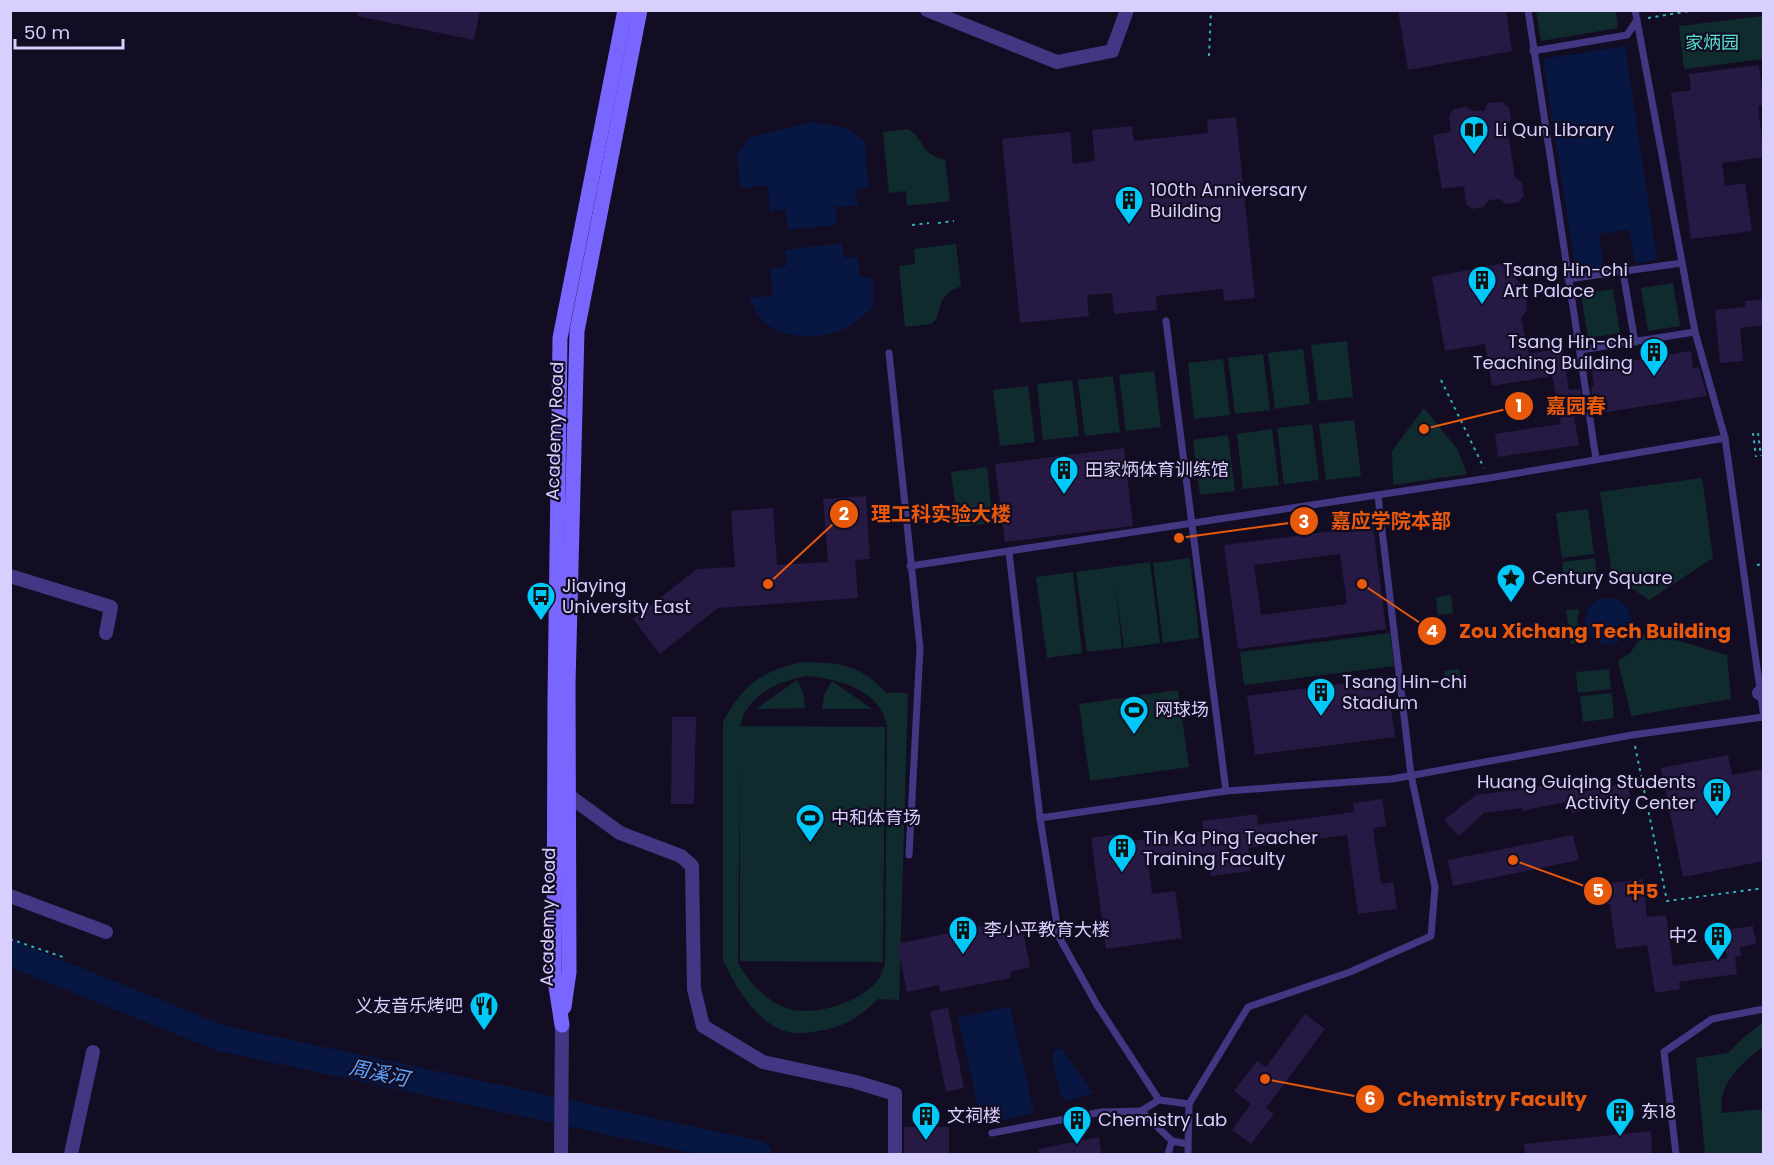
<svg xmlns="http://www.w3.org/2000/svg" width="1774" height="1165" font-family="Poppins,'Noto Sans SC',sans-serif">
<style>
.green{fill:#102b2d;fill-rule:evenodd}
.water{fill:#081741}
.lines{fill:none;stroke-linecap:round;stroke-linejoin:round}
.river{stroke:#081741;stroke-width:26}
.building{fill:#261944;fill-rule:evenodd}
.path{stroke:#2cb2b7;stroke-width:2;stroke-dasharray:3 4.5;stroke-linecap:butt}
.lane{stroke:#413783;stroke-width:7}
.street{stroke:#413783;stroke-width:14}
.secondary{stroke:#7966ff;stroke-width:15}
.labels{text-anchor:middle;stroke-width:4.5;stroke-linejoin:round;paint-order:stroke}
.park-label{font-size:18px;fill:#59e2cd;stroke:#130d23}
.poi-label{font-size:18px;fill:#d9cfff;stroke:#130d23;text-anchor:start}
.street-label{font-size:18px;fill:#d9cfff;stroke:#130d23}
.water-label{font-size:20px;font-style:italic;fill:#5da4ff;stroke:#130d23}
.leader{fill:none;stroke:#e8590c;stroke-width:2}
.callout-dot{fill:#e8590c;stroke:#130d23;stroke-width:2}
.mark-label{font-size:18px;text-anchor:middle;font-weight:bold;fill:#fff}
.callout-label{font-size:20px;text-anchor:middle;font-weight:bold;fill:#e8590c;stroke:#130d23;stroke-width:4.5;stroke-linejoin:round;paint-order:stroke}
</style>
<rect width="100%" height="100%" fill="#130d23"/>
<g class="green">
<path d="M1536 11H1616L1618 28 1541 41Z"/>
<path d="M1763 16V59L1684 69 1679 26Z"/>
<path d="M908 129C925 139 919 154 945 160L950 201 907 206 906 191 889 193 883 132Z"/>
<path d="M956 244 961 286 950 291 942 300 936 319 931 324 905 327 899 266 915 264 914 249Z"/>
<path d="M1673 283 1680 326 1648 331 1641 288Z"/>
<path d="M1613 289 1620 333 1588 338 1581 294Z"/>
<path d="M1347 341 1353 397 1318 401 1311 345Z"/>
<path d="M1303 349 1310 404 1275 409 1268 353Z"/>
<path d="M1263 354 1270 410 1235 414 1228 358Z"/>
<path d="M1223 359 1230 415 1194 419 1188 363Z"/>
<path d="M1154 371 1161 427 1126 431 1119 375Z"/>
<path d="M1113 376 1120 432 1085 436 1078 380Z"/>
<path d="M1072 380 1079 436 1043 440 1037 384Z"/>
<path d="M1028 386 1035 442 1000 446 993 390Z"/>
<path d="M1424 408 1458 450 1467 474 1393 485 1392 451Z"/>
<path d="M1354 420 1361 476 1326 480 1319 424Z"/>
<path d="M1312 424 1319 480 1284 484 1277 428Z"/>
<path d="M1272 429 1279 485 1243 489 1237 434Z"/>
<path d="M1228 435 1235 491 1200 495 1193 440Z"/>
<path d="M987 467 993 523 958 527 951 472Z"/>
<path d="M1702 478 1713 558 1649 600 1627 585 1613 582 1600 492Z"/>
<path d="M1588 509 1594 554 1562 558 1556 513Z"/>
<path d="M1190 558 1199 638 1163 643 1153 563Z"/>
<path d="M1595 558 1597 578 1564 582 1562 562Z"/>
<path d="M1150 562 1160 643 1124 648 1115 583 1122 648 1087 652 1076 572Z"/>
<path d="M1073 572 1082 653 1047 658 1036 577Z"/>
<path d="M1451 595 1453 613 1438 615 1436 597Z"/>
<path d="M1579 609 1577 627 1583 643 1571 644 1569 633 1573 629 1568 623 1566 610Z"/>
<path d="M1646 631 1727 655 1731 699 1631 716 1618 661 1630 653Z"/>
<path d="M1390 633 1394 666 1244 685 1240 652Z"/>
<path d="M802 662C840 663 859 663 886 693H908L899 1000 878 999C860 1017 844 1027 818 1031 811 1032 802 1034 795 1033 759 1029 737 989 723 960V722C743 685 761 671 802 662ZM808 676C839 679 881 690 887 726L885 965C882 970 881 977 877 981 860 1003 809 1019 784 1007 763 998 749 982 738 963L740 762V961L883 962 885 727 740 726C746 696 780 679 808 676Z"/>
<path d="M1459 669 1462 687 1446 688 1444 671Z"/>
<path d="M1609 669 1611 689 1578 693 1576 672Z"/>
<path d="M797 680 803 692 805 708 756 709Z"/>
<path d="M832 681 872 709H822L824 695Z"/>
<path d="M1178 690 1189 767 1090 781 1079 704Z"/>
<path d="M1612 693 1614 718 1583 722 1580 696Z"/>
<path d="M1763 1022V1047C1742 1062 1717 1085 1722 1113L1763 1109V1154H1705L1696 1058 1728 1053 1743 1038Z"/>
</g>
<g class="water">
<path d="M1625 46 1657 260 1635 263 1629 229 1599 234 1604 268 1576 272 1543 59Z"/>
<path d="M813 122 847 128 865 141 868 187 854 191 859 205 835 207 837 225 788 230 786 210 770 212 768 185 740 188 737 154 750 137Z"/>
<path d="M842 243 844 258 858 257 860 277 873 278V308C865 314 856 323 846 328 822 340 780 340 761 319 756 313 753 305 749 298L773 295 770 268 787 266 785 250Z"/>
<circle cx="1608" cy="621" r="23"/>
<path d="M1010 1006 1034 1113 982 1124 958 1018Z"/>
<path d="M1062 1049 1093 1093 1067 1100 1061 1097 1052 1056 1055 1050Z"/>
</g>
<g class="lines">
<path class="river" d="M10 953 220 1038 759 1154"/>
</g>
<g class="building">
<path d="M358 10H480L474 40 357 16Z"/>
<path d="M1398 10H1506L1512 51 1408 70Z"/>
<path d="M1759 65 1764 105 1758 106 1764 157 1722 163 1725 186 1745 183 1752 231 1691 239 1671 93 1691 90 1689 74Z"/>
<path d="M1502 102 1509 108 1511 119 1507 126 1515 178 1522 182 1524 196 1519 202 1506 204 1500 199 1489 200 1483 207 1472 209 1466 204 1464 186 1442 189 1433 135 1451 132 1449 116 1454 109 1466 107 1473 111H1484L1488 103Z"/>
<path d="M1236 117 1255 298 1224 301 1223 289 1156 296 1157 310 1114 314 1112 293 1087 295 1089 316 1020 323 1002 139 1070 132 1073 164 1095 161 1092 130 1132 126 1134 141 1208 133 1207 120Z"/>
<path d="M1510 262 1514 277 1526 289 1527 310 1521 318 1529 354 1562 348 1569 390 1580 389 1584 416 1574 417 1579 445 1498 457 1495 434 1561 424 1552 376 1492 386 1485 344 1445 351 1432 277Z"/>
<path d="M1764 299V325L1740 328 1743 361 1720 363 1715 310 1745 307V301Z"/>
<path d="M1691 351 1693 368 1699 367 1707 396 1595 414 1591 387 1594 386 1591 367Z"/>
<path d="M1124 448 1133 526 1005 542 995 464Z"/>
<path d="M866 496 870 559 855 560 858 598 718 608 660 654 633 619 697 569 735 567 731 511 773 508 777 565 828 562 823 499Z"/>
<path d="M1373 526 1386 629 1238 649 1224 545ZM1340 554 1347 604 1261 615 1254 565Z"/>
<path d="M1387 678 1395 737 1255 755 1247 696Z"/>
<path d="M672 717H696L694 804H671Z"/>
<path d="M1728 755 1732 775 1764 769V861L1683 877 1661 768Z"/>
<path d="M1575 779 1578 793 1627 782 1631 801 1572 813 1570 801 1522 811V808L1484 813 1459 836 1444 820 1476 795 1513 790 1514 791Z"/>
<path d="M1382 799 1386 826 1373 828 1381 884 1393 882 1397 909 1358 914 1347 835 1248 848 1251 871 1211 876 1208 853 1148 862 1152 894 1175 891 1182 938 1106 949 1091 838 1118 834 1120 843 1204 831 1202 821 1257 814 1258 825 1354 812 1353 803Z"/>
<path d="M1573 835 1579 860 1453 886 1448 860Z"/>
<path d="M1643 879 1647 917 1666 915 1673 966 1727 958 1723 930 1753 926 1756 944 1740 947 1741 956 1735 957 1737 974 1679 982 1680 989 1655 993 1647 945 1616 949 1610 904 1597 905 1595 885Z"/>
<path d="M1000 922 1003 935 1023 932 1030 967 1010 972 1011 978 940 992 939 985 907 992 897 944Z"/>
<path d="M948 1008 964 1088 946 1092 930 1011Z"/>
<path d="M1305 1014 1325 1029 1266 1108 1274 1114 1251 1144 1232 1130 1251 1104 1234 1091 1257 1061 1266 1067Z"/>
<rect x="904" y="1127" width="45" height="28"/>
<path d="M1651 1131 1652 1155H1526L1524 1144Z"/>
<path d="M1099 1137 1102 1155H1039L1038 1149Z"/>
</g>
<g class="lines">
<g class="path">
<path d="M1648 18 1695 10"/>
<path d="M1209 56 1211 10"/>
<path d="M938 223 954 221"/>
<path d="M912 225 929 223"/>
<path d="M1441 380 1484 468"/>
<path d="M1753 433 1756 457"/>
<path d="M1758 433 1761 456"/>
<path d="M1757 565 1764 564"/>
<path d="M1635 746 1667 901 1764 888"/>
<path d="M10 939 63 957"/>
</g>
<g class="lane">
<path d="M1528 10 1596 459"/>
<path d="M1635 10 1695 332 1725 438 1764 718"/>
<path d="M1533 51 1627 35 1637 20"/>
<path d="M1623 272 1635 342"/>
<path d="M1568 279 1682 263"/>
<path d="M1166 321 1226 791"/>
<path d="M1580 350 1695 332"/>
<path d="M889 353 920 648 909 855"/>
<path d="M1009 552 1040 818 1226 791 1392 779 1632 735 1763 717"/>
<path d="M910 566 1489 478 1725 438"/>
<path d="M1040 818 1059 937 1097 1005 1159 1100"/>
<path d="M1189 1104 1248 1007 1350 972 1431 936 1435 887 1411 775 1378 496"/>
<path d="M992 1133 1102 1112 1141 1111"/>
<path d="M1187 1144 1172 1141 1141 1111 1159 1100 1189 1104 1188 1154"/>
<path d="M1168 1154 1172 1141"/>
<path d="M1676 1154 1664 1052 1712 1019 1764 1009"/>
</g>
<g class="street">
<path d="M927 10 1057 62 1112 51 1127 10"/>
<path d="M10 576 111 607 106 633"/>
<path d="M1759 693 1764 692"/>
<path d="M568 795 620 833 681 856 692 866 694 989 703 1026 763 1062 856 1082 895 1094V1154"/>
<path d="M10 896 106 932"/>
<path d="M71 1154 93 1052"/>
<path d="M561 1154 562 1025"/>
</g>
<g class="secondary">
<path d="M564 1007 569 972 568 684 577 331 640 10"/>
<path d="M562 1025 554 974 555 698 560 338 625 10"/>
</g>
</g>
<defs>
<g id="library-pin" transform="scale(1.5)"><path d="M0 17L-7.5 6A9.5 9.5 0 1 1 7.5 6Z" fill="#00c9fa" stroke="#130d23"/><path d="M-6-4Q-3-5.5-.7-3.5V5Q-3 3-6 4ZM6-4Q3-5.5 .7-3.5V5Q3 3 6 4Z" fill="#111"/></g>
<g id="building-pin" transform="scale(1.5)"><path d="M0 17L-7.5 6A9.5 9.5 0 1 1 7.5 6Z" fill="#00c9fa" stroke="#130d23"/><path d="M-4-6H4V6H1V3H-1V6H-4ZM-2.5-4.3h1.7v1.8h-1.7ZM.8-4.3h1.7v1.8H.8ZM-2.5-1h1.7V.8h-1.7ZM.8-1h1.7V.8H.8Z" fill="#111"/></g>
<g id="sight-pin" transform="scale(1.5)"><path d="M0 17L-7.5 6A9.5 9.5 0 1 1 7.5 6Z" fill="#00c9fa" stroke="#130d23"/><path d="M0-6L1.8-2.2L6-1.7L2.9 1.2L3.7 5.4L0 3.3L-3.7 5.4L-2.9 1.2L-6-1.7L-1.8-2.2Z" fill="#111"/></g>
<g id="bus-pin" transform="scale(1.5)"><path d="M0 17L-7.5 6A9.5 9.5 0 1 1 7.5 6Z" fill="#00c9fa" stroke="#130d23"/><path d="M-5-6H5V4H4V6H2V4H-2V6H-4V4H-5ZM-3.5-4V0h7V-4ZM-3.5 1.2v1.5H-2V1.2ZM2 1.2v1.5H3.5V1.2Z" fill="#111"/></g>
<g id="stadium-pin" transform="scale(1.5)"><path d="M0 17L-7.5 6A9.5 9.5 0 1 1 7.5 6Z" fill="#00c9fa" stroke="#130d23"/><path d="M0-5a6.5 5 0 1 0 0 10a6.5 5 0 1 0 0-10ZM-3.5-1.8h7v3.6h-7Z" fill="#111"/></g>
<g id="restaurant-pin" transform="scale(1.5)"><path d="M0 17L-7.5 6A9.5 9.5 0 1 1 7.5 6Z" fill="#00c9fa" stroke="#130d23"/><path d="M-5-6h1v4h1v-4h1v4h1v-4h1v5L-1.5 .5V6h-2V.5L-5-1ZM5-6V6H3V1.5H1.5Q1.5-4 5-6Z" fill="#111"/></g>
</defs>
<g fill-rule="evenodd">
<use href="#library-pin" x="1474" y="130"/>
<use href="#building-pin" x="1129" y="200"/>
<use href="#building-pin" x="1482" y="280"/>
<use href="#building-pin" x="1654" y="352"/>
<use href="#building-pin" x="1064" y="470"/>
<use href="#sight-pin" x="1511" y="578"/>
<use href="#bus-pin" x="541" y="596"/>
<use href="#building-pin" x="1321" y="692"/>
<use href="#stadium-pin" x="1134" y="710"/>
<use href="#building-pin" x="1717" y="792"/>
<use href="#stadium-pin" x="810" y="818"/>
<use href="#building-pin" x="1122" y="848"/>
<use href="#building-pin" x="963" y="930"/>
<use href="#building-pin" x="1718" y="936"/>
<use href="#restaurant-pin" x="484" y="1006"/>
<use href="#building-pin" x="1620" y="1112"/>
<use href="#building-pin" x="926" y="1116"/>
<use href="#building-pin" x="1077" y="1120"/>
</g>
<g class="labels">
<g class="park-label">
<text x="1712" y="49">家炳园</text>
</g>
<g class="poi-label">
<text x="1495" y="136">Li Qun Library</text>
<text x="1150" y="196">100th Anniversary<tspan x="1150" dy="21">Building</tspan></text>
<text x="1503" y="276">Tsang Hin-chi<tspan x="1503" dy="21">Art Palace</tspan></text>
<text x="1633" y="348" text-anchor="end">Tsang Hin-chi<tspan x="1633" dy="21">Teaching Building</tspan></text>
<text x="1085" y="476">田家炳体育训练馆</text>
<text x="1532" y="584">Century Square</text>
<text x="562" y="592">Jiaying<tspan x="562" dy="21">University East</tspan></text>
<text x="1342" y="688">Tsang Hin-chi<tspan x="1342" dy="21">Stadium</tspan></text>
<text x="1155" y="716">网球场</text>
<text x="1696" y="788" text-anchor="end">Huang Guiqing Students<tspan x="1696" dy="21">Activity Center</tspan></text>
<text x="831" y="824">中和体育场</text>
<text x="1143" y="844">Tin Ka Ping Teacher<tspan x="1143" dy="21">Training Faculty</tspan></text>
<text x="984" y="936">李小平教育大楼</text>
<text x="1697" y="942" text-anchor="end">中2</text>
<text x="463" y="1012" text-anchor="end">义友音乐烤吧</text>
<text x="1641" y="1118">东18</text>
<text x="947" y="1122">文祠楼</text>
<text x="1098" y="1126">Chemistry Lab</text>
</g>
<g class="street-label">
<text transform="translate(555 431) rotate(-88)" y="6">Academy Road</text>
<text transform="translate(548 917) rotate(-89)" y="6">Academy Road</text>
</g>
<g class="water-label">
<text transform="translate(379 1073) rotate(12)" y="7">周溪河</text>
</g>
</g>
<path class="leader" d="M1424 429L1519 406M768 584L844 514M1179 538L1304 521M1362 584L1432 631M1513 860L1598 891M1265 1079L1370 1099"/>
<g class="callout-dot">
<circle cx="1424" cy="429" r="6"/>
<circle cx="768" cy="584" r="6"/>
<circle cx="1179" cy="538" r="6"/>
<circle cx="1362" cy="584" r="6"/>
<circle cx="1513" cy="860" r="6"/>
<circle cx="1265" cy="1079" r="6"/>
<circle cx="1519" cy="406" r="15"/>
<circle cx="844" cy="514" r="15"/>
<circle cx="1304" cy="521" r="15"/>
<circle cx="1432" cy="631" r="15"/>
<circle cx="1598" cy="891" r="15"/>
<circle cx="1370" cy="1099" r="15"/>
</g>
<g class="mark-label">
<text x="1519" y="412">1</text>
<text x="844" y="520">2</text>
<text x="1304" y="528">3</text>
<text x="1432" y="637">4</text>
<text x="1598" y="897">5</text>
<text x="1370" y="1105">6</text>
</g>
<g class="callout-label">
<text x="1576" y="413">嘉园春</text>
<text x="941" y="521">理工科实验大楼</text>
<text x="1391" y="528">嘉应学院本部</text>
<text x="1595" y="638">Zou Xichang Tech Building</text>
<text x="1642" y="898">中5</text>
<text x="1492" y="1106">Chemistry Faculty</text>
</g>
<rect width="1774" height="1165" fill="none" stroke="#d9cfff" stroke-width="24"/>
<path d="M15 39v9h108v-9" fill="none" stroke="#d9cfff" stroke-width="3"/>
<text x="24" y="39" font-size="18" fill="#d9cfff" stroke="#130d23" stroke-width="4.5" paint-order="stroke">50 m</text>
</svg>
